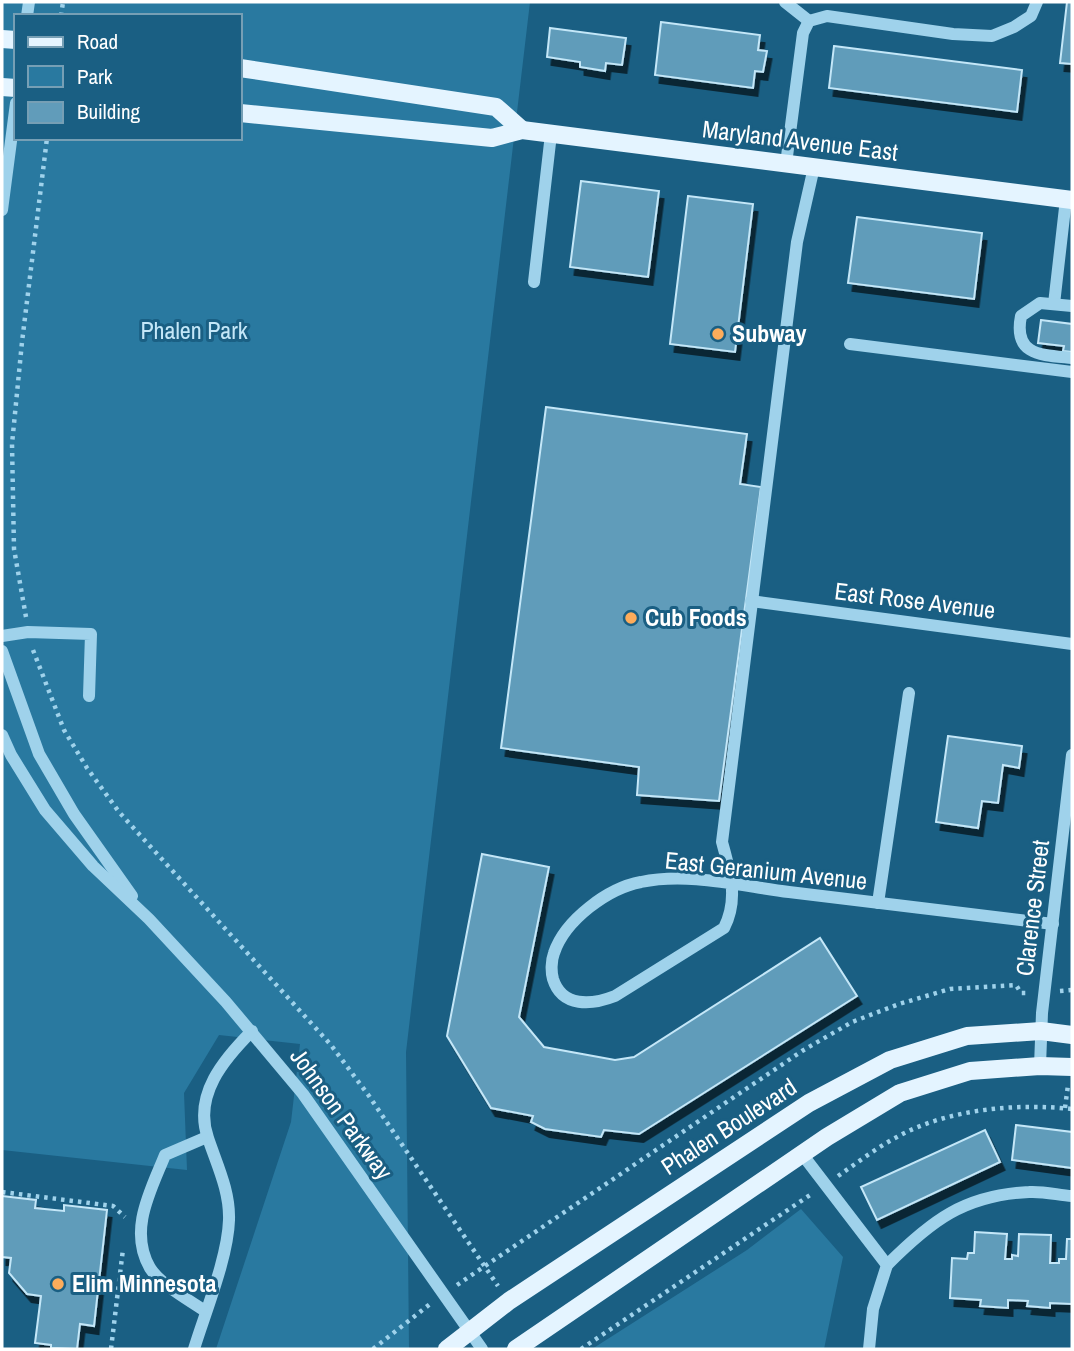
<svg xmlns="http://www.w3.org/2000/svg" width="1074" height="1351" font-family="'Archivo Narrow',sans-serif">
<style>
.green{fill:#2979a0;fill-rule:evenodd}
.building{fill:#619cba;stroke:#c4e7f8;stroke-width:2;filter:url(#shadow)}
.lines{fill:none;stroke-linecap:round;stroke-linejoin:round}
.path{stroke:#9fd2eb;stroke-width:4.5;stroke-dasharray:3.5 5;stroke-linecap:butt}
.minor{stroke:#9fd2eb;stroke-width:12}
.major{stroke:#e4f4ff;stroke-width:18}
.poi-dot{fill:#fdac5b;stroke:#1a5f83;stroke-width:2.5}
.labels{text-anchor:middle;stroke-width:6;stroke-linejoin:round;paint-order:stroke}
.street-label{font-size:24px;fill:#fff;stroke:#1a5f83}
.park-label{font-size:24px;fill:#c4e7f8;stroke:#1a5f83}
.poi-label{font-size:24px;font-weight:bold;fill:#fff;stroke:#1a5f83;text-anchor:start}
</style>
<defs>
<filter id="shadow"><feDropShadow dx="4.5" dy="8" stdDeviation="0" flood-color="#0009"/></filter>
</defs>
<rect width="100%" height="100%" fill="#1a5f83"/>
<g class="green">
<path d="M2 2H530L406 1052 409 1349H216L291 1122 300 1044 219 1035 184 1093 187 1170 2 1150ZM16 16H240V138H16Z"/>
<path d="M801 1209 843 1257 824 1349H592L747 1250Z"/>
</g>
<g class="building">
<path d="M1067 2H1072V64L1060 63Z"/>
<path d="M661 22 760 35 758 50 767 51 763 72 755 71 753 88 655 75Z"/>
<path d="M550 28 626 38 622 65 606 63 605 71 580 67V62L547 57Z"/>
<path d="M834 46 1022 70 1017 112 829 88Z"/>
<path d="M581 181 659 191 648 277 570 267Z"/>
<path d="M688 196 753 204 735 352 670 344Z"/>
<path d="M857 217 982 233 974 299 848 283Z"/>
<path d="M1041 320 1072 324V352L1063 351 1064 346 1038 343Z"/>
<path d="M546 407 747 434 740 484 761 487 719 801 637 795 639 767 501 748Z"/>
<path d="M948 736 1022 746 1019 768 1003 765 998 803 982 801 978 828 936 822Z"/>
<path d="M482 854 549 867 519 1017 544 1047 615 1060 634 1057 820 938 857 996 639 1134 604 1130 601 1137 545 1129 531 1122 533 1116 491 1108 447 1036Z"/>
<path d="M1016 1125 1072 1132V1168L1012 1160Z"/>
<path d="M985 1130 1000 1162 877 1220 861 1187Z"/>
<path d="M2 1196 36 1200 35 1208 64 1211V1205L107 1210 94 1326 80 1324 77 1349 51 1348V1345L35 1343 41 1296 27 1294 9 1273 11 1258 2 1257Z"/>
<path d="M975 1232 1007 1234 1005 1259H1012V1255L1018 1256 1019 1234 1051 1235 1050 1263H1059V1259H1066L1067 1239H1072V1304L1050 1303V1308L1027 1306 1028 1301 1008 1300V1308L980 1306 981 1300 950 1298 952 1258 967 1259 968 1253H974Z"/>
</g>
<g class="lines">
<g class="path">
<path d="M61 16 63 2"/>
<path d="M26 617 14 549 12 444 22 342 47 138"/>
<path d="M33 650 64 730 87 768 119 812 331 1045 369 1096 498 1286"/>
<path d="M1060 991 1072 990"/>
<path d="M1065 1108 1068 1085"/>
<path d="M838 1176C857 1163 876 1148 897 1137 947 1109 1016 1103 1072 1109"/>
<path d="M2 1192 113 1206 125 1217"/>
<path d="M457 1285 802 1051 852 1022 899 1004 950 989 1016 985 1021 993H1027"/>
<path d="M111 1349 123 1249"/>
<path d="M373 1349 430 1304"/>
<path d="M581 1349 813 1193"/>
</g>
<g class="minor">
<path d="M785 2 809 21"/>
<path d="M27 16 29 2"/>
<path d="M786 164 803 33 809 21 827 16 953 34 992 36 1014 27 1031 16 1037 2"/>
<path d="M814 167 797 242 722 842C730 871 739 899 724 928L615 996C592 1005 562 1008 553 979 551 972 551 961 554 953 565 920 608 888 641 882 688 872 741 886 789 892 877 903 965 913 1053 924"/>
<path d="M2 210 16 103"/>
<path d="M534 282 551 134"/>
<path d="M1054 304 1066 199"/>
<path d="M1072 306 1040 303 1021 316C1013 356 1042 355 1072 358"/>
<path d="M850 344 1072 372"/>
<path d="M751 601 1072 644"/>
<path d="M2 636 28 632 91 634 89 696"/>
<path d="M2 651 39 754 74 814 132 896"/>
<path d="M2 735 11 755 45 810 93 866 149 919 226 1002 303 1094 482 1349"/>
<path d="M878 903 909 693"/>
<path d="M1040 1066 1042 1013 1072 755"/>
<path d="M802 1154 887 1265 873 1309 869 1349"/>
<path d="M887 1265C931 1221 964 1195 1029 1192 1043 1191 1058 1195 1072 1196"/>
<path d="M205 1311C189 1300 160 1284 150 1268 128 1230 151 1190 165 1155L207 1137"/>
<path d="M194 1349C205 1313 228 1257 229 1220 230 1191 217 1165 208 1138 193 1095 224 1059 252 1031"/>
</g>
<g class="major">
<path d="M2 39 16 40"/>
<path d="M240 68 496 107 522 130"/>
<path d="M2 87 16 88"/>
<path d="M240 113 492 138 522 130 1072 200"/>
<path d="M447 1349 509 1301 809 1103 890 1060 967 1036 1041 1031 1072 1035"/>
<path d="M516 1349 827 1137 900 1093 970 1071 1040 1066 1072 1067"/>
</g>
</g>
<g class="poi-dot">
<circle cx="718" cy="334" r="7"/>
<circle cx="631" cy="618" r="7"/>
<circle cx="58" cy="1284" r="7"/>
</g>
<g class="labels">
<g class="street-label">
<text transform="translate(800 141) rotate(7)" y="8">Maryland Avenue East</text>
<text transform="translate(915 601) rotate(7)" y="8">East Rose Avenue</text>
<text transform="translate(766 871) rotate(6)" y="8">East Geranium Avenue</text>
<text transform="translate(1033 908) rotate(-83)" y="8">Clarence Street</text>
<text transform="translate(341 1114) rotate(54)" y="8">Johnson Parkway</text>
<text transform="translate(729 1127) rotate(-33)" y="8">Phalen Boulevard</text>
</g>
<g class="park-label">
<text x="194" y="339">Phalen Park</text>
</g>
<g class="poi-label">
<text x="732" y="342">Subway</text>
<text x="645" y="626">Cub Foods</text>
<text x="72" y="1292">Elim Minnesota</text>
</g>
</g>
<rect width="1074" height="1351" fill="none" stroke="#ffffff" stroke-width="7"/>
<rect x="14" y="14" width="228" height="126" fill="#1a5f83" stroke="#769fb5" stroke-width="2"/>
<rect x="28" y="37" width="35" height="10" fill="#e4f4ff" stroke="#769fb5" stroke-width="2"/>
<text x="77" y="49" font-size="21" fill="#ffffff">Road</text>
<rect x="28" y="66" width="35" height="21" fill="#2979a0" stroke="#769fb5" stroke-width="2"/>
<text x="77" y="84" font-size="21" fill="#ffffff">Park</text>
<rect x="28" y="102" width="35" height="21" fill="#619cba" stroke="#769fb5" stroke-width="2"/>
<text x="77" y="119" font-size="21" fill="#ffffff">Building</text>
</svg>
